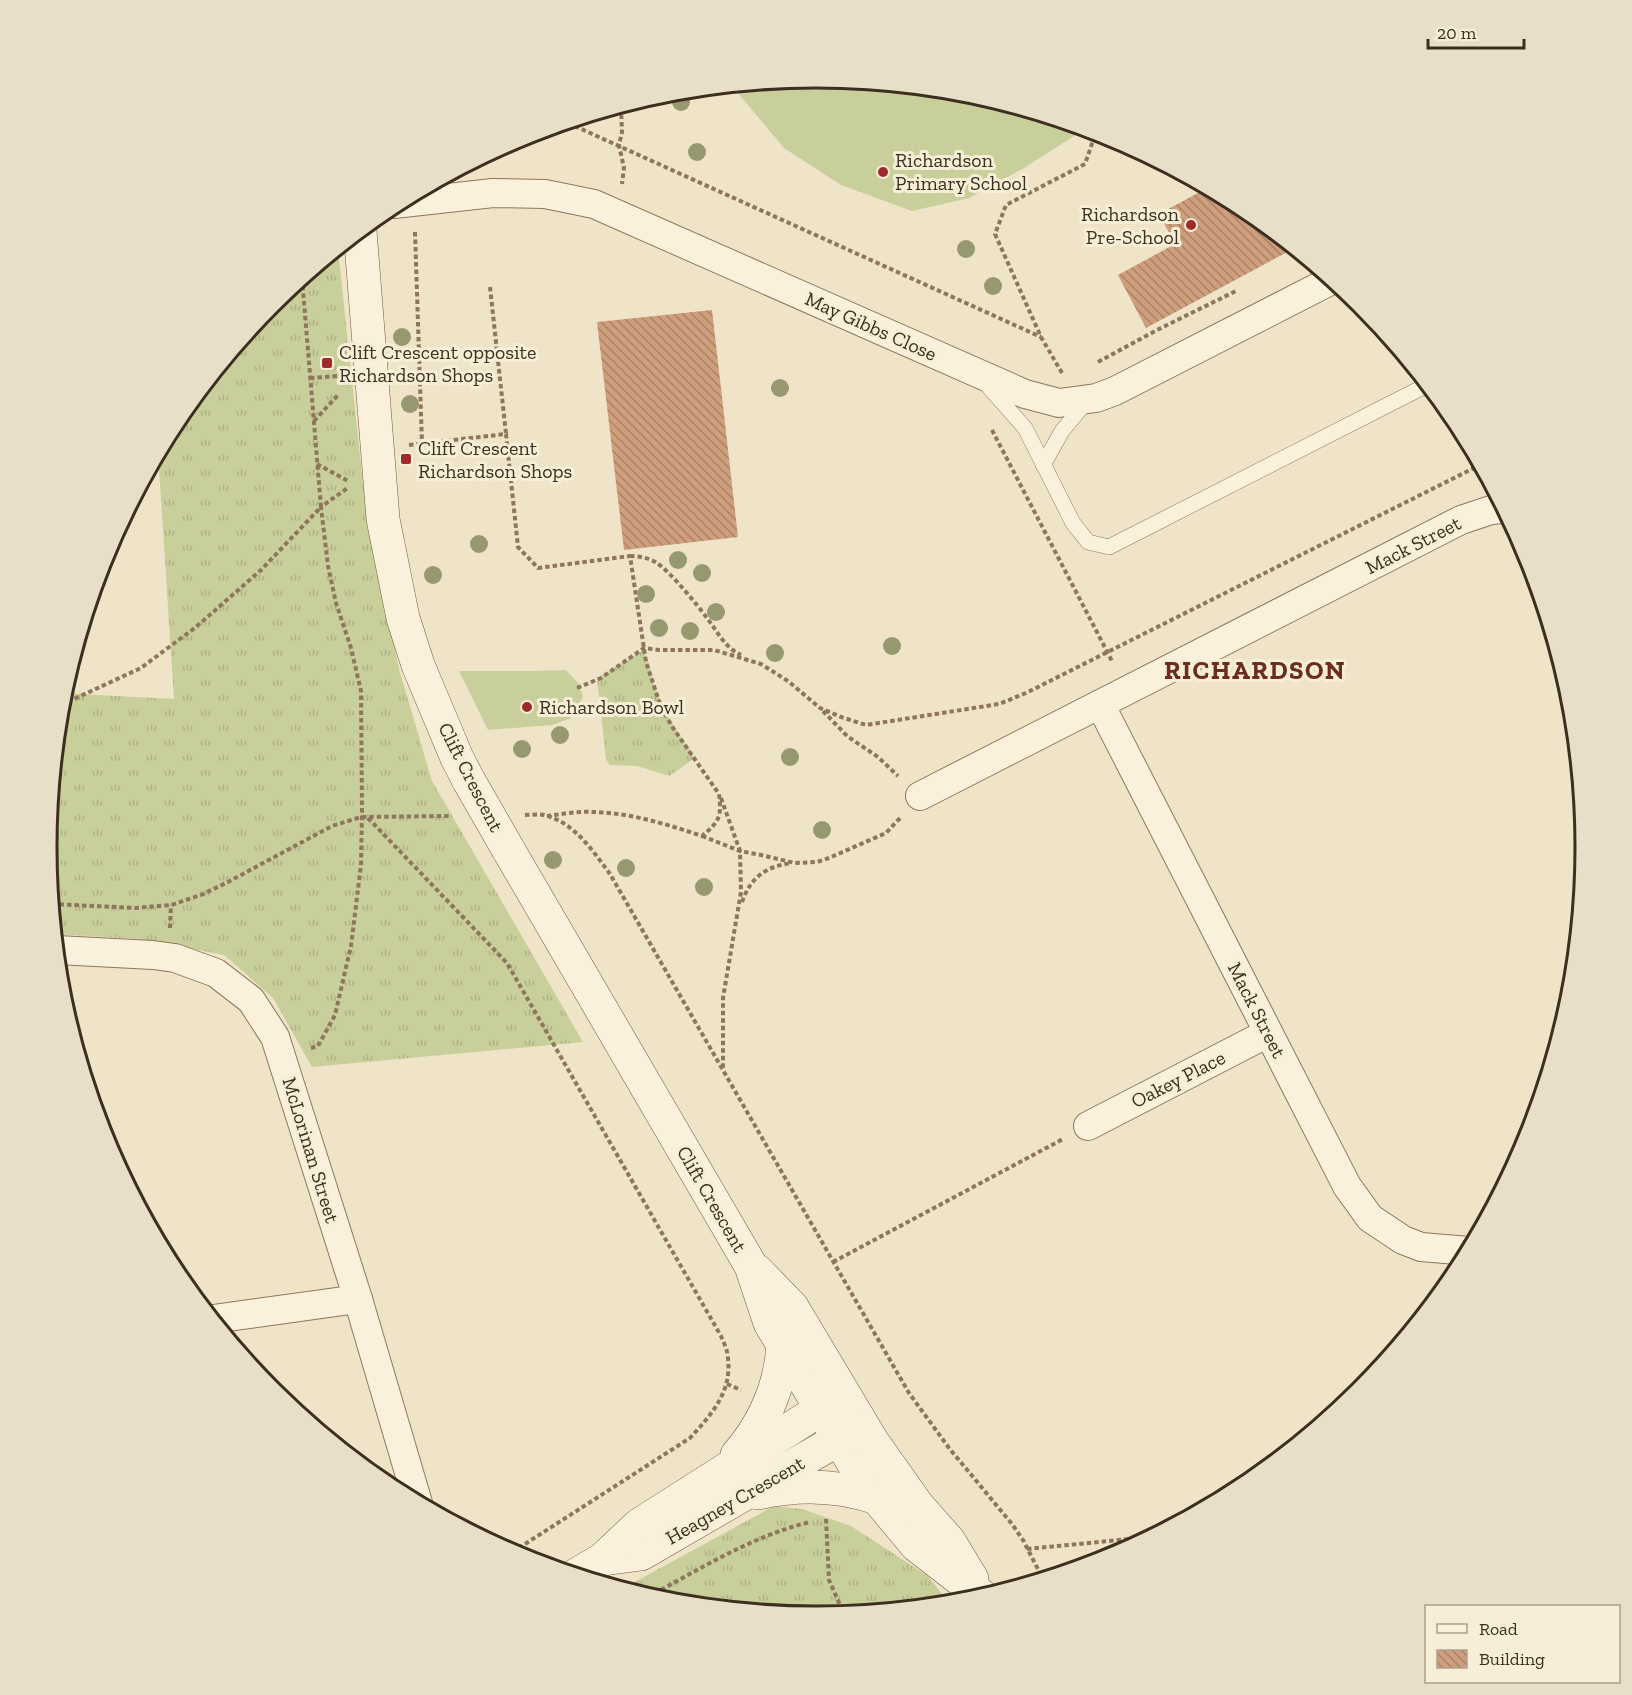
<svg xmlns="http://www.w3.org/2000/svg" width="1632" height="1695" font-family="'Zilla Slab',serif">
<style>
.grass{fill:url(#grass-tufts)}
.pitch{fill:#c9cf9b}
.building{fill:url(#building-back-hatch)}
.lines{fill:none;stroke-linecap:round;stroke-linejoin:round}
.lane-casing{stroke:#8d765c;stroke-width:16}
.street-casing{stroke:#8d765c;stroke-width:30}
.secondary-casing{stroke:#6f573f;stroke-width:34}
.path{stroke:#8d765c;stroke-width:4;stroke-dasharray:4.5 3;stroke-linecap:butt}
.lane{stroke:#faf1dc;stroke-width:15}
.street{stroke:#faf1dc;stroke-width:28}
.secondary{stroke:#faf1dc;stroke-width:33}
.secondary-bridge-casing{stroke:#6f573f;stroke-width:34;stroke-linecap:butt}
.secondary-bridge{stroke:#faf1dc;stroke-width:33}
.tree{fill:#96986f}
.poi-dot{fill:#9e2a2b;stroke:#f7eed8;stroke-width:2}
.labels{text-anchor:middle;stroke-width:6;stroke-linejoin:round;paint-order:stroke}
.poi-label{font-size:20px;fill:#3d2e20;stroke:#f7eed8;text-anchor:start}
.street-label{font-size:20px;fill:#3d2e20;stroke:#f7eed8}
.district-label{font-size:26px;font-weight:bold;letter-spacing:1.5px;fill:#6b2e1e;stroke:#f7eed8}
.rim{fill:none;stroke:#3d2e20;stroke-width:3}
</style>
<defs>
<pattern id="grass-tufts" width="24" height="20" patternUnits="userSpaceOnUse" patternTransform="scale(1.5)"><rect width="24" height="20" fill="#c9cf9b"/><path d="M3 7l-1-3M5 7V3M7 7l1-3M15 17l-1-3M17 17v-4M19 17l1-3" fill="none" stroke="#aeb285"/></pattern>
<pattern id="building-back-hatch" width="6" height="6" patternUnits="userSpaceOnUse" patternTransform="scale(1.5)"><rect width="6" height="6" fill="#cf9f7d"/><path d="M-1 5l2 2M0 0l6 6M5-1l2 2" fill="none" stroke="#a98266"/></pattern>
</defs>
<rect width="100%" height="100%" fill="#f0e4c8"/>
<g class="grass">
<path d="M338 249 363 484 399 669 432 781 583 1042 312 1067 273 998 224 955 140 939 55 934 47 847 62 693 174 699 158 453 176 420 272 303Z"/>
<path d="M642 651C650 658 651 677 655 687 663 712 679 733 693 755L692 760 669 776 637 766 610 765 606 760 597 678Z"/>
<path d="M774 1506 802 1509 851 1526 928 1576 950 1604 816 1617 666 1602 622 1589Z"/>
</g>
<g class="pitch">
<path d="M816 78 966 93 1085 129 1024 168 969 198 912 211 841 185 784 148 732 86Z"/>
<path d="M566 670 579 684 583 697 571 718 552 725 488 730 459 671H533Z"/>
</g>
<g class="building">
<path d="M1207 188 1244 208 1293 249 1146 328 1118 275 1175 244 1159 214Z"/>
<path d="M712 310 738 537 624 550 597 322Z"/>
</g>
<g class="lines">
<g class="lane-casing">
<g id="lane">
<path d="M987 385 1025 428 1073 523 1088 542 1109 547 1427 385"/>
<path d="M1043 465 1062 431 1087 401"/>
</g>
</g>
<g class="street-casing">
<g id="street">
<path d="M394 204 493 193 545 194 594 204 1025 394 1059 403 1096 398 1115 391 1332 280"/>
<path d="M1100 704 1347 1186 1370 1218 1403 1240 1421 1247 1469 1251"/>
<path d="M920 796 1461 520 1491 510 1503 509"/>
<path d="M57 950 153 955 175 958 216 973 251 1000 275 1037 358 1299 418 1503"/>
<path d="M1088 1126 1268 1033"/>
<path d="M213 1319 358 1299"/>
</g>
</g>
<g class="secondary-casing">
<g id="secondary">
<path d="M360 231 383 519 403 618 418 665 457 758 469 781"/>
<path d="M508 849 751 1266 770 1323 867 1486 916 1545 983 1597"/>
<path d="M757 1271 792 1307 872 1441 918 1506 949 1541 972 1579"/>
<path d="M737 1455C764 1424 780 1387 783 1346"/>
<path d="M758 1493C798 1484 839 1485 877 1498"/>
<path d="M603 1559 641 1554 858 1428"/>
<path d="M576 1575 603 1559 639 1525 840 1397"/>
</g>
</g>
<g class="path">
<path d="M621 107 622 132 619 145 624 168 622 184"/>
<path d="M568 123 1041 337"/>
<path d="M415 232 422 444"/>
<path d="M490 287 506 434"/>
<path d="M1098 362 1157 330 1238 290"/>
<path d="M1062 373 1041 337 995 234 1006 205 1085 164 1096 132"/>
<path d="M310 378 338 376"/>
<path d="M314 421 339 394"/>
<path d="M992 430 1113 663"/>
<path d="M409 445 506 434 518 547 538 568 630 556 646 662 661 707 673 728 719 794C722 817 719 822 702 836 666 824 631 813 593 812 578 811 562 814 547 816"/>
<path d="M317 464 348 481"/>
<path d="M630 556C639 556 649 558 657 563 671 573 696 603 707 618 718 632 724 647 741 655"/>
<path d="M577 688 601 678 644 648 659 650H714L761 664 788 681 820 708 841 717 866 725 999 704 1026 693 1480 465"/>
<path d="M61 705 141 668 196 627 261 570 321 507 302 278"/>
<path d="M823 711 847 736 878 757 898 776"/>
<path d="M721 798 740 851 741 892 723 998V1070"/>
<path d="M525 815C531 815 538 814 544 815 574 822 593 851 610 874L909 1393 949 1448 1012 1524 1023 1540 1043 1579"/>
<path d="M368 818 507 963 721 1336C724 1343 728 1351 728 1359 732 1392 711 1415 690 1438L511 1553"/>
<path d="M702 836 740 851 761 855 795 863 817 862 829 858 886 833 900 818"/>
<path d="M742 902C751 877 765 867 791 863"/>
<path d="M52 904 136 908 171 905 201 895 228 882 332 826 361 817 452 816"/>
<path d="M170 928 171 905"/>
<path d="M311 1048 318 1046 335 1015 351 946 361 865 362 812 361 691 351 648 336 603 328 566 321 507 349 487"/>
<path d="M833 1262 1063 1139"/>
<path d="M727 1384 741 1390"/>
<path d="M826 1519 829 1580 844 1614"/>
<path d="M1027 1549 1150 1537"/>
<path d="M648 1597C700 1569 752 1536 810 1522"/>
</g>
<use href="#lane" class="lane"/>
<use href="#street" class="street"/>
<use href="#secondary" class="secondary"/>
<g class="secondary-bridge-casing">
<path id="secondary-bridge" d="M469 781 508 849"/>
</g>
<use href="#secondary-bridge" class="secondary-bridge"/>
</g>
<g class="tree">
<circle cx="681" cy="102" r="9"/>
<circle cx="697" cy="152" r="9"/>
<circle cx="966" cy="249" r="9"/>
<circle cx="993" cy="286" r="9"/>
<circle cx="402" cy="337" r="9"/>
<circle cx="780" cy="388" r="9"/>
<circle cx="410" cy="404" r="9"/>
<circle cx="479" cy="544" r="9"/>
<circle cx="678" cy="560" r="9"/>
<circle cx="702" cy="573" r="9"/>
<circle cx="433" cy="575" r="9"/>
<circle cx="646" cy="594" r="9"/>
<circle cx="716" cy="612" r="9"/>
<circle cx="659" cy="628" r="9"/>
<circle cx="690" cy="631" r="9"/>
<circle cx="892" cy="646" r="9"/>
<circle cx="775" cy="653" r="9"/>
<circle cx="560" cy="735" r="9"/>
<circle cx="522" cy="749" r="9"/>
<circle cx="790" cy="757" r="9"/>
<circle cx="822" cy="830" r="9"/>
<circle cx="553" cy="860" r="9"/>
<circle cx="626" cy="868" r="9"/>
<circle cx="704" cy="887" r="9"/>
</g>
<g class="poi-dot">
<circle cx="883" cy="172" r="6"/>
<circle cx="1191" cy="225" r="6"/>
<rect x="321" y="357" width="12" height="12" rx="3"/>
<rect x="400" y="453" width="12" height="12" rx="3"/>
<circle cx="527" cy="707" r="6"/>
</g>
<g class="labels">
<g class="poi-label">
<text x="895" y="167">Richardson<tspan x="895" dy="23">Primary School</tspan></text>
<text x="1179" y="221" text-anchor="end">Richardson<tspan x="1179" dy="23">Pre-School</tspan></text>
<text x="339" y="359">Clift Crescent opposite<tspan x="339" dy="23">Richardson Shops</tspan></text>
<text x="418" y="455">Clift Crescent<tspan x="418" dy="23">Richardson Shops</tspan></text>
<text x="539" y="714">Richardson Bowl</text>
</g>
<g class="street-label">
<text transform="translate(871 326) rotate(24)" y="7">May Gibbs Close</text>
<text transform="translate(1413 545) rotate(-27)" y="7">Mack Street</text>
<text transform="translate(471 777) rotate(63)" y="7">Clift Crescent</text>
<text transform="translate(1257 1010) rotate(63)" y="7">Mack Street</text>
<text transform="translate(1178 1079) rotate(-27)" y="7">Oakey Place</text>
<text transform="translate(311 1150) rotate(73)" y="7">McLorinan Street</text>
<text transform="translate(712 1199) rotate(60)" y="7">Clift Crescent</text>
<text transform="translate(735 1500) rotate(-30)" y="7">Heagney Crescent</text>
</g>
<g class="district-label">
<text x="1255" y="679">RICHARDSON</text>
</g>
</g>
<path d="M0 0H1632V1695H0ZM57 847a759 759 0 1 1 1518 0a759 759 0 1 1-1518 0Z" fill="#e8dfc9" fill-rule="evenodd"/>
<path class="rim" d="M57 847a759 759 0 1 1 1518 0a759 759 0 1 1-1518 0Z"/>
<rect x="1425" y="1605" width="195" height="78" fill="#f7eed8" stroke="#ada18e" stroke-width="1.5"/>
<rect x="1437" y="1624" width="30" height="9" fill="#faf1dc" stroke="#ada18e" stroke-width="1.5"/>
<text x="1479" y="1635" font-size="18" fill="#3d2e20">Road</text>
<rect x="1437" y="1650" width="30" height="18" fill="url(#building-back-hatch)" stroke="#ada18e" stroke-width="1.5"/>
<text x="1479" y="1665" font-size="18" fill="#3d2e20">Building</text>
<path d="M1428 39v9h96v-9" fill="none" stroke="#3d2e20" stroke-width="3"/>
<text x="1437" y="39" font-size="18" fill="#3d2e20" stroke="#f7eed8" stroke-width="4.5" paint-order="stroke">20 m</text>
</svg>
